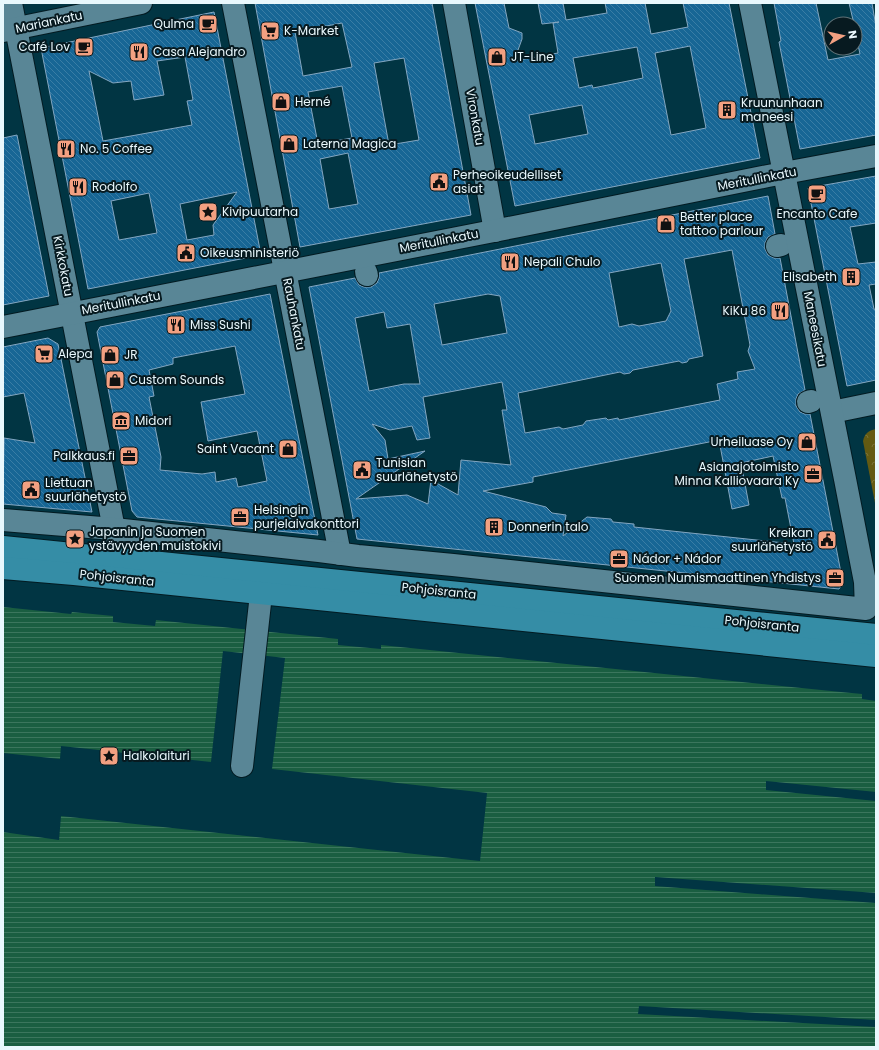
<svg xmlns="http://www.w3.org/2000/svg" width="879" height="1050" font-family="Poppins,sans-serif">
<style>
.park{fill:url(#park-crowns)}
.water{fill:url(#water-rules)}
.pier{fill:#013543}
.building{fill:url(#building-back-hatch);stroke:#83a6c1;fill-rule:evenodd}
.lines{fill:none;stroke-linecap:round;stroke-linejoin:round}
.minor-casing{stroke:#031b22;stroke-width:24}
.major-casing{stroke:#031b22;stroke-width:24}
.minor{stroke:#598696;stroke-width:22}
.major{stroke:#358da6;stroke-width:22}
.labels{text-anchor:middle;stroke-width:4;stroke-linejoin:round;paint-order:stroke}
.street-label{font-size:12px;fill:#e9f8fd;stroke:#071a20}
.poi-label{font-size:12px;fill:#e9f8fd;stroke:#071a20;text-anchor:start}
</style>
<defs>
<pattern id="park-crowns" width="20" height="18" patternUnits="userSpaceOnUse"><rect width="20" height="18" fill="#645a12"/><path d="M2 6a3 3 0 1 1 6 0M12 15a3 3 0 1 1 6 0" fill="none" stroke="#7a7235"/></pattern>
<pattern id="water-rules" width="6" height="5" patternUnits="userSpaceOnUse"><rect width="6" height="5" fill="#1a5e41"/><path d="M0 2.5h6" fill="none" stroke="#3b765d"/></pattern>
<pattern id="building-back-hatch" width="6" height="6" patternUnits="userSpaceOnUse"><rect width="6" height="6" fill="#176695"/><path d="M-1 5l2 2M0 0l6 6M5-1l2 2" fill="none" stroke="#397da5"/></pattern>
</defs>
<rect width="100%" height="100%" fill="#013543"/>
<path class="park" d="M876 429V508L863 441C865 433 868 431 876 429Z"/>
<path class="water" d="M3 607 71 614 72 612 113 616V622L155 626 156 620 338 639V645L381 649V645L841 692 862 694V699L876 701V1047H3Z"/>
<g class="pier">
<path d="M223 651 285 658 272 769 487 793 480 861 61 816 59 840 3 832V753L60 759 61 746 211 762Z"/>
<path d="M766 781 876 792V801L766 790Z"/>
<path d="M655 877 876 893V903L655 886Z"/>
<path d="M639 1006 876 1020V1027L638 1014Z"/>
</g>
<g class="building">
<path d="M255 3H432L471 215 300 247ZM342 23 352 67 303 76 295 32ZM404 58 419 140 389 145 374 63ZM342 86 352 138 318 144 308 92ZM348 153 358 204 329 209 320 159Z"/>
<path d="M475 3H504L509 28 522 33V39L514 61 558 53 553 23 559 22 542 24 538 3H563L566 20 607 13 605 3H645L651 34 688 27 683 3H729L760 158 515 206ZM690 46 706 128 671 135 655 53ZM637 47 643 78 593 88 592 85 579 88 573 58ZM582 105 588 134 535 144 529 115Z"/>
<path d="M774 3H816L828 60 860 54 855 31V24H854L849 3H872L876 27V135L800 149 779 42 781 41Z"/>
<path d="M214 12 261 255 88 289 41 48ZM185 57 193 100 187 101 192 125 103 141 89 71 113 83 131 81 134 100 164 95 157 61ZM237 192 213 225 214 235 187 240 180 204ZM149 193 157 233 119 240 111 201Z"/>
<path d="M17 135 49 296 3 305V138Z"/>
<path d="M876 176V223L850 227 858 264 876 262V284L869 285 874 309 876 310V380L847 386 808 188Z"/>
<path d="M768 196 775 234 768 237 765 243V249L768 255 774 258H780L805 390 798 394 796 399V406L800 412 805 414H810L843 583 839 589 357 539 309 287 355 278 359 285 364 287H371L377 283 379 278V273ZM732 250 750 345 748 351 755 369 737 372 738 379 717 384 720 400 619 420 618 418 608 420 606 418 586 421 583 425 563 429 559 427 525 433 518 393 620 372 624 374 630 373 633 370 679 361 682 363 687 362 689 359 703 356 684 259ZM661 263 671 311 666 321 639 326 632 324 619 327 609 273ZM488 294 500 296 507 333 442 345 434 304ZM384 312 387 328 410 324 420 384H404L369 391 355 318ZM502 382 507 410H502L511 465 461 460 458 495 431 480 428 504 407 495 356 499 425 451 388 459 385 440 372 424 390 430 412 426 417 440 430 438 423 397ZM719 440 732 509 749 505 741 463 773 456 782 498H785L794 544 634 527V524L613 522 611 519 587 517 563 536 566 515 552 513 546 507 483 491 533 482V477Z"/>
<path d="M270 294 318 535 137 517 132 511 97 332 100 327ZM235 346 245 394 201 402 208 441 257 431 267 481 238 487 236 478 216 482 215 472 202 474 160 470 161 457 149 397 154 396 149 370 173 364V358Z"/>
<path d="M48 338 58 344 92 512 3 504 4 438 35 443 24 393 3 397V347Z"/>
</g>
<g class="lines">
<g class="minor-casing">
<g id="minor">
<path d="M11 3 114 529 109 577"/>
<path d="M233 3 340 554"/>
<path d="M454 3 495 231"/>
<path d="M3 31 141 3"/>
<path d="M777 246 781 245"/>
<path d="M366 272 367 275"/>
<path d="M3 327 519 226 768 176 876 156"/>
<path d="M808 402 811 401"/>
<path d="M832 412 876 403"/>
<path d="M3 520 114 529 319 551 358 556 453 565 866 609 865 582 845 479 750 3"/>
<path d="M242 766 261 594"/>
</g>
</g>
<g class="major-casing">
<g id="major">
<path d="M3 547 876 635"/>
<path d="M3 568 74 574 876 656"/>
</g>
</g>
<use href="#minor" class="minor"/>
<use href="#major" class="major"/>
</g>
<defs>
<g id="cafe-square" transform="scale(1)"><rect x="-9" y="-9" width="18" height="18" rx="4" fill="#f2a081" stroke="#071a20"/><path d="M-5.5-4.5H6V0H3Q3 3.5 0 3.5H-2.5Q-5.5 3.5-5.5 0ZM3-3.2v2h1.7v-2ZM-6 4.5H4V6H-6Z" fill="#111"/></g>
<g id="supermarket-square" transform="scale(1)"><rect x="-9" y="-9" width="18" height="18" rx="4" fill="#f2a081" stroke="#071a20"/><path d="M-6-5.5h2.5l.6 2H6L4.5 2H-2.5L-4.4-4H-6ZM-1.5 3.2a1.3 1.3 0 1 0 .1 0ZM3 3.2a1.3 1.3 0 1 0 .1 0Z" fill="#111"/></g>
<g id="restaurant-square" transform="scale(1)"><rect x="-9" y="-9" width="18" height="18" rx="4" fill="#f2a081" stroke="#071a20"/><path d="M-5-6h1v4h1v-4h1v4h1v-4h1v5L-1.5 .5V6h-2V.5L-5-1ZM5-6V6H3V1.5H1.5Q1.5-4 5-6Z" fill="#111"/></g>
<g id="shop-square" transform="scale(1)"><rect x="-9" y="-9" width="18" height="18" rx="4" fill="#f2a081" stroke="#071a20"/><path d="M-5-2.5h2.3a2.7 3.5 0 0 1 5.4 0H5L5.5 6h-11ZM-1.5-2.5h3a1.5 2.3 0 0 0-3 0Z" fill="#111"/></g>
<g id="building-square" transform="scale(1)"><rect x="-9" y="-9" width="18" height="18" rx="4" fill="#f2a081" stroke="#071a20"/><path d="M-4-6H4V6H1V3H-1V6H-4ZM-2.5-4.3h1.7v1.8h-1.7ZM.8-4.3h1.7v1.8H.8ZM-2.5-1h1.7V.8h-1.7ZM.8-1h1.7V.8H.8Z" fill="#111"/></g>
<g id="civic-square" transform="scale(1)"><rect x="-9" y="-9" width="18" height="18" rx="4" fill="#f2a081" stroke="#071a20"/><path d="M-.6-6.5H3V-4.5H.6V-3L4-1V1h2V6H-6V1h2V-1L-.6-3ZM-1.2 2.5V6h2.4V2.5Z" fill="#111"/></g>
<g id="sight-square" transform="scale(1)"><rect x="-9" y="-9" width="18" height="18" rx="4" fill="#f2a081" stroke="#071a20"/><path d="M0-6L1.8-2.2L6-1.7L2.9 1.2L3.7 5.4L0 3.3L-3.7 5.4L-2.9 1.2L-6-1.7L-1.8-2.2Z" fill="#111"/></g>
<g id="museum-square" transform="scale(1)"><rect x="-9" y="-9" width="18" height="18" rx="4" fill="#f2a081" stroke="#071a20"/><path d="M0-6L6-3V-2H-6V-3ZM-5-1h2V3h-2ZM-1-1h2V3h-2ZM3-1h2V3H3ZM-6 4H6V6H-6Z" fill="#111"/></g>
<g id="office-square" transform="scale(1)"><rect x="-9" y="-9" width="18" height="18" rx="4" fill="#f2a081" stroke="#071a20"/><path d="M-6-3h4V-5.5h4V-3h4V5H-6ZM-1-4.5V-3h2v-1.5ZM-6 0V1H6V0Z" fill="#111"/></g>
</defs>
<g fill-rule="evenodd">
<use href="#cafe-square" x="208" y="24"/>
<use href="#supermarket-square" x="270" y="31"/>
<use href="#cafe-square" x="84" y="47"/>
<use href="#restaurant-square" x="139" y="52"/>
<use href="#shop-square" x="497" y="57"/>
<use href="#shop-square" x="281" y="102"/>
<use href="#building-square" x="727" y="110"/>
<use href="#shop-square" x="289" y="144"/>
<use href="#restaurant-square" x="66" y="149"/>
<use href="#civic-square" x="439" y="182"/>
<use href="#restaurant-square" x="78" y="187"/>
<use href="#cafe-square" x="817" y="194"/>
<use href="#sight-square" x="208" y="212"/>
<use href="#shop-square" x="666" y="224"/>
<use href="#civic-square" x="186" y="253"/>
<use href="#restaurant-square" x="510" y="262"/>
<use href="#building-square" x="851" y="277"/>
<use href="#restaurant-square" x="780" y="311"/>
<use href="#restaurant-square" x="176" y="325"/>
<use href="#supermarket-square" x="44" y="354"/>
<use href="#shop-square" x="110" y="355"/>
<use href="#shop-square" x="115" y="380"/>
<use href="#museum-square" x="121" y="421"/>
<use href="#shop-square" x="807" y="442"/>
<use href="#shop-square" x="288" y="449"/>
<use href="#office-square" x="129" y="456"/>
<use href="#civic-square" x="362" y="470"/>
<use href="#office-square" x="813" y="474"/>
<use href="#civic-square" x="31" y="490"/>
<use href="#office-square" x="240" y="517"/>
<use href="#building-square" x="494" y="527"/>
<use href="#sight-square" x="75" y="539"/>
<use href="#civic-square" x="827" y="540"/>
<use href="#office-square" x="619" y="559"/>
<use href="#office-square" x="835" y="578"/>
<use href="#sight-square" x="109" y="756"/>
</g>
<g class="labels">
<g class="street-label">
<text transform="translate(49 22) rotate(-12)" y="4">Mariankatu</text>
<text transform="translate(475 117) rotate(80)" y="4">Vironkatu</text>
<text transform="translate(757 179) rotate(-11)" y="4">Meritullinkatu</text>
<text transform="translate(439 241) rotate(-11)" y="4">Meritullinkatu</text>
<text transform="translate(63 266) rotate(79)" y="4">Kirkkokatu</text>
<text transform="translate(121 303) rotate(-11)" y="4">Meritullinkatu</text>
<text transform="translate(294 314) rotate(79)" y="4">Rauhankatu</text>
<text transform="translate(815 329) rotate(79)" y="4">Maneesikatu</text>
<text transform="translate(117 578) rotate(6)" y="4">Pohjoisranta</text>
<text transform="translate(439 591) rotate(6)" y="4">Pohjoisranta</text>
<text transform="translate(762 624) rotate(6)" y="4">Pohjoisranta</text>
</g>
<g class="poi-label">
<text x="194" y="28" text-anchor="end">Qulma</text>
<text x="284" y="35">K-Market</text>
<text x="70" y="51" text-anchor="end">Café Lov</text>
<text x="153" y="56">Casa Alejandro</text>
<text x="511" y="61">JT-Line</text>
<text x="295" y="106">Herné</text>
<text x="741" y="107">Kruununhaan<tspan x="741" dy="14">maneesi</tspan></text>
<text x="303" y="148">Laterna Magica</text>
<text x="80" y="153">No. 5 Coffee</text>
<text x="453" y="179">Perheoikeudelliset<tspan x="453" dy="14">asiat</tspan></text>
<text x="92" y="191">Rodolfo</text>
<text x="222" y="216">Kivipuutarha</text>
<text x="817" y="218" text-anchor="middle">Encanto Cafe</text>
<text x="680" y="221">Better place<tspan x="680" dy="14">tattoo parlour</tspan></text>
<text x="200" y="257">Oikeusministeriö</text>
<text x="524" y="266">Nepali Chulo</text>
<text x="837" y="281" text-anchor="end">Elisabeth</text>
<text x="766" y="315" text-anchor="end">KiKu 86</text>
<text x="190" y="329">Miss Sushi</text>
<text x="58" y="358">Alepa</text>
<text x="124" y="359">JR</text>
<text x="129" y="384">Custom Sounds</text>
<text x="135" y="425">Midori</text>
<text x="793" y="446" text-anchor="end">Urheiluase Oy</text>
<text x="274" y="453" text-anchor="end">Saint Vacant</text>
<text x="115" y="460" text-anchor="end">Palkkaus.fi</text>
<text x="376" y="467">Tunisian<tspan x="376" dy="14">suurlähetystö</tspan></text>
<text x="799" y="471" text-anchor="end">Asianajotoimisto<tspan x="799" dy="14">Minna Kalliovaara Ky</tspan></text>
<text x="45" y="487">Liettuan<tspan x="45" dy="14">suurlähetystö</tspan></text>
<text x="254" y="514">Helsingin<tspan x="254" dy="14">purjelaivakonttori</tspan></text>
<text x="508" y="531">Donnerin talo</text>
<text x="89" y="536">Japanin ja Suomen<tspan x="89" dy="14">ystävyyden muistokivi</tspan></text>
<text x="813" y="537" text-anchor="end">Kreikan<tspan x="813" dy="14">suurlähetystö</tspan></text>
<text x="633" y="563">Nádor + Nádor</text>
<text x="821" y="582" text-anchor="end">Suomen Numismaattinen Yhdistys</text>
<text x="123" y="760">Halkolaituri</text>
</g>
</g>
<rect width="879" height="1050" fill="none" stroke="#e9f8fd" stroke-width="8"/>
<g transform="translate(843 36) rotate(82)"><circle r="19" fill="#071a20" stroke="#617378"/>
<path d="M0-3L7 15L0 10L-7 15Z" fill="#f2a081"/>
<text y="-6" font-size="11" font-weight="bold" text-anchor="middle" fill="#e9f8fd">N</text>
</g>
</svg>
